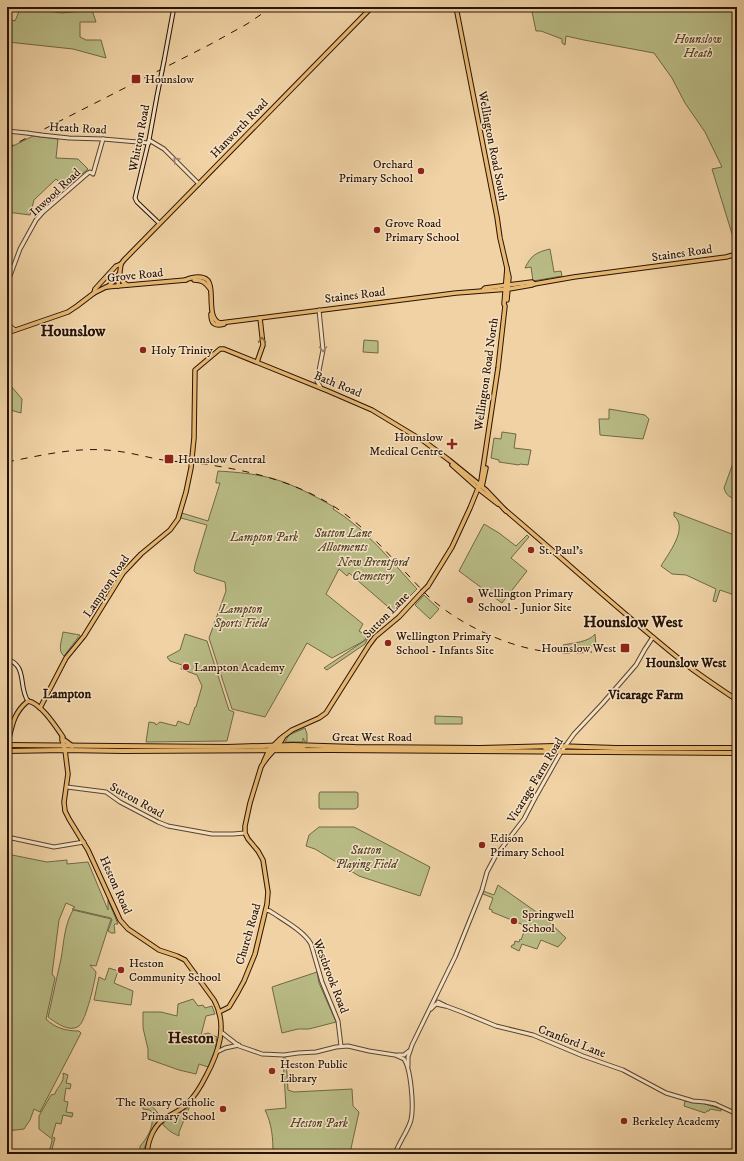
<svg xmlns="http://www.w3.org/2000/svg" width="744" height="1161" font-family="'IM FELL DW Pica',serif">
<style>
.green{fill:#b9bc86;stroke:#706746}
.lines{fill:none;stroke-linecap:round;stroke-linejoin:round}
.tertiary-casing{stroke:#59422d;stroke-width:5}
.secondary-casing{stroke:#271205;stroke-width:5}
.primary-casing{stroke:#271205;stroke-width:5.5}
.trunk-casing{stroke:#271205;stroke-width:6}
.tertiary{stroke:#f5e2c4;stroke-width:3}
.secondary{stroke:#f5e2c4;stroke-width:3}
.primary{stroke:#e8b972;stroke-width:3.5}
.trunk{stroke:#e8b972;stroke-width:4}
.rail{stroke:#271205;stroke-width:1;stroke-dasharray:7 7;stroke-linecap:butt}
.tertiary-bridge-casing{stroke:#59422d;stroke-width:5;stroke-linecap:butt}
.secondary-bridge-casing{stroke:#271205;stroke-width:5;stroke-linecap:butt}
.primary-bridge-casing{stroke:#271205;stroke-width:5.5;stroke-linecap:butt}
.tertiary-bridge{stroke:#f5e2c4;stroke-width:3}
.secondary-bridge{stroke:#f5e2c4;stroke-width:3}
.primary-bridge{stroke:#e8b972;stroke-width:3.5}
.oneway{stroke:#98846e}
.oneway2{stroke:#88663c}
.poi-dot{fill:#8f2418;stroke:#f5e2c4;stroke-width:1.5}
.labels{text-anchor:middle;stroke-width:3;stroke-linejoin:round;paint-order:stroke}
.park-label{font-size:12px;font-style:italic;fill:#53452c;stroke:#f5e2c4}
.poi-label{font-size:12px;fill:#271205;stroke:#f5e2c4;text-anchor:start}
.street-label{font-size:12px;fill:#271205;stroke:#f5e2c4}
.neighbourhood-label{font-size:13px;font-weight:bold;fill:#271205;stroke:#f5e2c4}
.district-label{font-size:16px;font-weight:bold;fill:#271205;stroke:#f5e2c4}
</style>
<rect width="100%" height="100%" fill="#f0d2a4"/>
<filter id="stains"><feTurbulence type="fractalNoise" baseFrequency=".005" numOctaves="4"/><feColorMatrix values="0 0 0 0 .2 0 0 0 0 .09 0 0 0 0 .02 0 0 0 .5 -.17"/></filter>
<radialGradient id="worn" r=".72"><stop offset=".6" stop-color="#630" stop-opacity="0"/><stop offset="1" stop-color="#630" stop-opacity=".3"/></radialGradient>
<g class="green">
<path d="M21 7 62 13 92 10 96 22H80V37L86 40H101L106 58 73 49 8 42 7 30 9 19 15 21Z"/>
<path d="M531 7H737V246L735 237H733L712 169 722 167 705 132 685 103 672 78 654 53 584 40 566 36 565 45 562 43V39L541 31H536Z"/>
<path d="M33 136 58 139 56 158 78 159 88 169 65 188 56 179 34 200 30 215 7 212V149Z"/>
<path d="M550 249 554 272 561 271 562 276 533 281 531 267 525 268C531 255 537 252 550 249Z"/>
<path d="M364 340 378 341V353L363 352Z"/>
<path d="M11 386 22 399 21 413 7 409V398H10Z"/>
<path d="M609 409 645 415 649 419 643 439 600 435 599 419H609Z"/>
<path d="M502 432 516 434 514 448 531 450 528 465 520 464 519 465 499 462V460L491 458 494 438 501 439Z"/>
<path d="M737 452V500C730 497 726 496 724 488Z"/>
<path d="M218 471C233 472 248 473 262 476 288 481 311 494 334 507L333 509C366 529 391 561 417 589L394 612 349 573 347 576 339 569 326 594 363 624 359 631 367 636 364 641 368 638 365 644 327 670 324 668 364 641 332 658 307 643 265 717 232 709 209 638 226 591 225 582 196 573 194 571 195 565 207 525 181 518 182 513 208 521 220 483H216V481Z"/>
<path d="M674 512 737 536V596L720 590 716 602 713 601 716 589 686 575 672 574 661 566C668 554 689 528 674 516Z"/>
<path d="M484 524 499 533 516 546 527 535 529 537 511 558 527 571 502 603 459 571Z"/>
<path d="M424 595 439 609 430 619 415 605Z"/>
<path d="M63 632 80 635 64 656C57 651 62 640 63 632Z"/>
<path d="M185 634 207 641 229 710 234 712 227 741 146 742 149 722 155 723 156 725 160 722 176 726 178 721 189 725 195 707H196L202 686 197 675 181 669 182 665 170 661 167 657 180 650Z"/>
<path d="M595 634 596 646 564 647 563 645C573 643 589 642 595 634Z"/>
<path d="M435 716 462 717V724H435Z"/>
<path d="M305 728 307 734V742H305L303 738V742H285L289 735Z"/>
<path d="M320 792H356L358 793V807L355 809H320L319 807V794Z"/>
<path d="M319 827H354L430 867 420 896 359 876 315 849 306 846 309 835Z"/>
<path d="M7 854 47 862 67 860V864L88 862 108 910V900L118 924H115L114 925 115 933H111L108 931 112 920 111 918 72 909 75 907 66 903 59 920 52 974 55 978 46 1019C55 1028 66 1031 79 1031L81 1033 40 1112 34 1109 30 1120 24 1129 7 1131Z"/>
<path d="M498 885 545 918 566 938 558 947 541 940 537 949 522 944 519 951 511 947 512 945H514L515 941 519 942 520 939 521 940 526 926 492 912V910L489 909 493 898 483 894V891L494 895Z"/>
<path d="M73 910 111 919 96 966 90 965 96 972C95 982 86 1020 79 1026 69 1033 55 1022 48 1017 52 998 57 978 61 959 64 942 64 926 73 910Z"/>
<path d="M109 968 118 971 114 983 133 991 131 1005 94 1000 99 977 105 980Z"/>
<path d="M317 972 319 983 336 1022 309 1029H298L282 1033 272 987Z"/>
<path d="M193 999 198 1006 203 1005 205 1008 212 1006 215 1014 206 1016 201 1035 208 1033 217 1037 215 1050 208 1067 199 1064 196 1074 179 1070 148 1059V1049L143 1028V1012H161L177 1016 178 1004Z"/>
<path d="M283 1058H286L288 1090 294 1092 352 1089 353 1106 359 1112 350 1153 354 1154H273C273 1138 272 1124 265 1110L286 1108Z"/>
<path d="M63 1073 68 1075 66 1083 71 1084 70 1089 66 1088 64 1101 68 1102 66 1112 73 1113 72 1117 63 1115 61 1124 56 1123 52 1137 55 1138 51 1153 49 1152 52 1141V1139L39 1129V1116L51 1095 55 1094C57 1086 65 1083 63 1073Z"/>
<path d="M685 1101 702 1103 721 1109V1111L710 1109 709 1111H707L705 1113 684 1106Z"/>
<path d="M144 1104 153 1107 161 1117 148 1139 144 1149 142 1150H140V1146C146 1140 154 1127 152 1117H155L150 1110 143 1109V1106Z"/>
<path d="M190 1106 179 1132V1136L171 1132 163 1125V1123L185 1110Z"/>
</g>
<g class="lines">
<g class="tertiary-casing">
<g id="tertiary">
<path d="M7 131 27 133"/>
<path d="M41 135 69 138 103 139 149 143"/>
<path d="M149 140 164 149 199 184"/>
<path d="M7 284 20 249 36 220 43 212 88 173 90 172 93 174 103 139"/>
<path d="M319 310 323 350 317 381 321 388"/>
<path d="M7 324 15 330"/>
<path d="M67 787 106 792 120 802 158 822 168 826 212 834H233L245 833"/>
<path d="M7 837 54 847 84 842"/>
<path d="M266 910 270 911C283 920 304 931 311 944L322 982 338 1021 341 1046"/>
<path d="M438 1002 446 1006 462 1012 496 1026 533 1035 583 1056 623 1070 666 1093 693 1101 705 1102 715 1104"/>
<path d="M431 1009 436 1004 445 1006"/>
<path d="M221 1032 239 1046 262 1054 284 1055 298 1053 316 1052 336 1047 348 1046 369 1051 395 1055 404 1059C411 1069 414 1107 411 1120 408 1131 399 1142 395 1154"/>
<path d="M217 1052 225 1048 239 1045"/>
<path d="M397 1055H404L409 1051"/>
<path d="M408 1066V1057L412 1045 455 957 482 890 487 872 495 857 524 819 535 798 561 752 574 734 603 703 636 665 645 649 653 637"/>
<path d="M715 1104 737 1114"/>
</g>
</g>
<g class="secondary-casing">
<g id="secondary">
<path d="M164 61 174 7"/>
<path d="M159 223 137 202 135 198 149 140 157 96 162 71"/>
<path d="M7 659C28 666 18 687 28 701"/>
</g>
</g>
<g class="primary-casing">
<g id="primary">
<path d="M456 7 497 217 500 238 509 277 507 300"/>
<path d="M120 274 123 282 127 285"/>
<path d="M185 280C190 278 198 276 204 278 218 282 204 318 220 323L456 293 509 289 532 285 534 284 574 277 726 257 737 254"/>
<path d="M194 280C202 280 205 282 210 289"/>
<path d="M118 286 121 264 124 260 372 7"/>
<path d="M107 287 112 283 119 274"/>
<path d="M483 290 485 288 532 282 534 284"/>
<path d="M94 293 106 287 186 280"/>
<path d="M211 314C211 323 214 327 224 324"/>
<path d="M7 333 68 312 77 306 94 293 95 289 116 266 121 264"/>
<path d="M257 362 263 345 260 318"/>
<path d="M452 465 480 490 498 504"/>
<path d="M482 487 486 468"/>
<path d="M504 509C567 562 627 618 692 669 707 680 722 690 737 700"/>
<path d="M428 586 452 547 470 508 481 481 498 368 505 306 504 304 507 268"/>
<path d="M28 701C41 703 56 727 63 737"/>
<path d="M40 708 66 658 84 636 123 573 141 554 170 530 178 519 186 492 191 468 194 438 195 370 220 349H224L328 391 372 410 425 442 449 460 486 490 506 511"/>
<path d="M62 737V740L65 750 68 774 64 802 65 811 69 819 88 850 120 920 128 929 159 950 177 956 185 960 214 1000C228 1025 219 1052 206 1076 201 1086 195 1096 187 1104 181 1110 174 1113 167 1117 154 1124 148 1140 147 1154"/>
<path d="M7 746C12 728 12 714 28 701"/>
<path d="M264 761 269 750 280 739 292 730 319 718 326 713 369 645 375 637 399 617 422 592"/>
<path d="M219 1012 229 1007 238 992 244 981 255 954 267 904 268 892 263 860 258 851 248 839 245 833V826L250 803 261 767C267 755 279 748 284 736"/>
</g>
</g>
<g class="trunk-casing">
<g id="trunk">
<path d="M64 740 72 746"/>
<path d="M7 745 227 747 293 745 355 747 480 748 555 746 616 748H737"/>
<path d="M277 747 304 749"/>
<path d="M545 748 558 749 561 752"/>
<path d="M7 751 65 750 123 751 332 750 737 753"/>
</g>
</g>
<use href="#tertiary" class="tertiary"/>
<use href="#secondary" class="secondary"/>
<use href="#primary" class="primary"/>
<use href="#trunk" class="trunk"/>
<g class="rail">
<path d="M7 148 209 45 247 24 272 7"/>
<path d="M7 462C43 455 79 446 116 451 134 453 152 459 170 461 179 462 188 462 196 463 249 470 301 482 345 514 376 537 401 569 428 596 458 624 509 648 550 652 564 654 578 653 592 652"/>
</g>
<g class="tertiary-bridge-casing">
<path id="tertiary-bridge" d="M27 133 41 135"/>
</g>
<g class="secondary-bridge-casing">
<path id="secondary-bridge" d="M162 71 164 61"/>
</g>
<g class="primary-bridge-casing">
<path id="primary-bridge" d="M422 592 428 586"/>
</g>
<use href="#tertiary-bridge" class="tertiary-bridge"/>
<use href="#secondary-bridge" class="secondary-bridge"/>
<use href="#primary-bridge" class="primary-bridge"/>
</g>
<defs><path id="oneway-chevron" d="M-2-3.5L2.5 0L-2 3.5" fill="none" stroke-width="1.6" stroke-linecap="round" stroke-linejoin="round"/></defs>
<g class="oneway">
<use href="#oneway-chevron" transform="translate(176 160) rotate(-135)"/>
<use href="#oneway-chevron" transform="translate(323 349) rotate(90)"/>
</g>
<use class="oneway2" href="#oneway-chevron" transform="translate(262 340) rotate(-91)"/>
<g class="poi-dot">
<rect x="131" y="74" width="10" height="10" rx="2"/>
<circle cx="421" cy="171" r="4"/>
<circle cx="377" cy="230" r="4"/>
<circle cx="143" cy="350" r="4"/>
<path d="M450 438h4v4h4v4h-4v4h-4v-4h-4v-4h4z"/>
<rect x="164" y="454" width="10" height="10" rx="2"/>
<circle cx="531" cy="550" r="4"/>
<circle cx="470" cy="600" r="4"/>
<circle cx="388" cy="643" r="4"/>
<rect x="620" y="643" width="10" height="10" rx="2"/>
<circle cx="186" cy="667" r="4"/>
<circle cx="482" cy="845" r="4"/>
<circle cx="514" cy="921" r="4"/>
<circle cx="121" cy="970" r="4"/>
<circle cx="272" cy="1071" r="4"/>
<circle cx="223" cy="1109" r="4"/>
<circle cx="624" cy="1121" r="4"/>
</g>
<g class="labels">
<g class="park-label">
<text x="698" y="43">Hounslow<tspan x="698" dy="14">Heath</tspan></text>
<text x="343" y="537">Sutton Lane<tspan x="343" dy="14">Allotments</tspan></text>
<text x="264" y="541">Lampton Park</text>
<text x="373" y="566">New Brentford<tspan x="373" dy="14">Cemetery</tspan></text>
<text x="241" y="613">Lampton<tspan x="241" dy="14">Sports Field</tspan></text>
<text x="366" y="854">Sutton<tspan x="366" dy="14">Playing Field</tspan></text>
<text x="319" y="1127">Heston Park</text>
</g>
<g class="poi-label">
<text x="145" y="83">Hounslow</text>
<text x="413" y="168" text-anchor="end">Orchard<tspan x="413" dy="14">Primary School</tspan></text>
<text x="385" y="227">Grove Road<tspan x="385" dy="14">Primary School</tspan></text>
<text x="151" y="354">Holy Trinity</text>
<text x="443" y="441" text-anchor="end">Hounslow<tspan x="443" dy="14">Medical Centre</tspan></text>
<text x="178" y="463">Hounslow Central</text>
<text x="539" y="554">St. Paul's</text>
<text x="478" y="597">Wellington Primary<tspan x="478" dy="14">School - Junior Site</tspan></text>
<text x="396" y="640">Wellington Primary<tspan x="396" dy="14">School - Infants Site</tspan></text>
<text x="616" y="652" text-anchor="end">Hounslow West</text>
<text x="194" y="671">Lampton Academy</text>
<text x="490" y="842">Edison<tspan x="490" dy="14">Primary School</tspan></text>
<text x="522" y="918">Springwell<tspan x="522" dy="14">School</tspan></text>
<text x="129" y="967">Heston<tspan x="129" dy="14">Community School</tspan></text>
<text x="280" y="1068">Heston Public<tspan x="280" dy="14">Library</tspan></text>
<text x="215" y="1106" text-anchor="end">The Rosary Catholic<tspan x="215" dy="14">Primary School</tspan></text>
<text x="632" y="1125">Berkeley Academy</text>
</g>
<g class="street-label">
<text transform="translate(78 128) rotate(3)" y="4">Heath Road</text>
<text transform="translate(239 128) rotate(-46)" y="4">Hanworth Road</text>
<text transform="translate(139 138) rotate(-79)" y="4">Whitton Road</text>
<text transform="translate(493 146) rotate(79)" y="4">Wellington Road South</text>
<text transform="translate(55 192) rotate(-43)" y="4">Inwood Road</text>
<text transform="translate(682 253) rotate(-8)" y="4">Staines Road</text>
<text transform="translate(135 275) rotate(-6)" y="4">Grove Road</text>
<text transform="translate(355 295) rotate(-7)" y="4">Staines Road</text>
<text transform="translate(486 374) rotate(-82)" y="4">Wellington Road North</text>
<text transform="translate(338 384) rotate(22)" y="4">Bath Road</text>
<text transform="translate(106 586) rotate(-56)" y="4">Lampton Road</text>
<text transform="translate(386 615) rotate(-45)" y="4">Sutton Lane</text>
<text x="372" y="741">Great West Road</text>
<text transform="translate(535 780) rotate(-59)" y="4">Vicarage Farm Road</text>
<text transform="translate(137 800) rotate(29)" y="4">Sutton Road</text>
<text transform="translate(116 885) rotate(66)" y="4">Heston Road</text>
<text transform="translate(248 934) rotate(-74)" y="4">Church Road</text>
<text transform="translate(331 976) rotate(69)" y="4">Westbrook Road</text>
<text transform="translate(572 1041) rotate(21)" y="4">Cranford Lane</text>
</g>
<g class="neighbourhood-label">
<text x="686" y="667">Hounslow West</text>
<text x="67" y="698">Lampton</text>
<text x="646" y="699">Vicarage Farm</text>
</g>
<g class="district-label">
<text x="73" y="336">Hounslow</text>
<text x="633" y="627">Hounslow West</text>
<text x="191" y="1043">Heston</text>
</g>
</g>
<rect width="744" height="1161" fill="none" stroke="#f0d2a4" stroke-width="24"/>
<rect x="8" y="8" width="728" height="1145" fill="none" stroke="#271205" stroke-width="2"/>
<rect x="12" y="12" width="720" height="1137" fill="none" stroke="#271205"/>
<rect width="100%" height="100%" filter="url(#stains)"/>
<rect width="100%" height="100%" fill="url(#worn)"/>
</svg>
